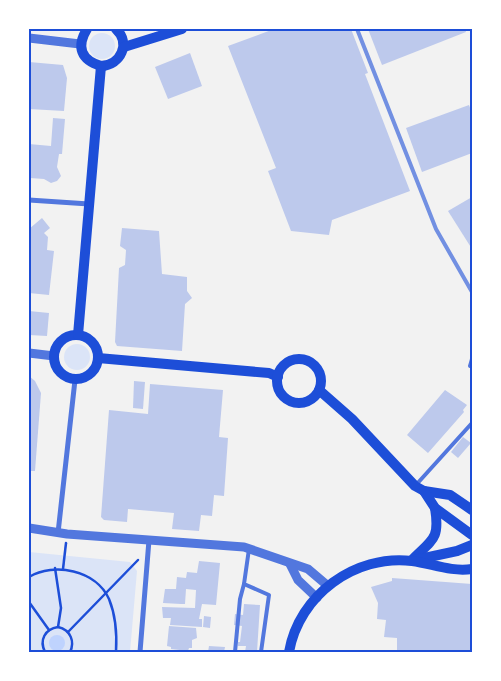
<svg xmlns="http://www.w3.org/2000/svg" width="501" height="681" font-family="'Roboto Serif',serif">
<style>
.green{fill:#dbe4f7}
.water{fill:#bfd3fe}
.building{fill:#bdc9ec}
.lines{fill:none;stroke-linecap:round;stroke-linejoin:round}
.path{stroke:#1d4ed8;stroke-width:2.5}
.service{stroke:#5277de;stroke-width:4}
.minor{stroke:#5277de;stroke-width:5}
.tertiary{stroke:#5277de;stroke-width:9}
.secondary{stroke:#1d4ed8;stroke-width:10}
.rail{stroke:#7290e2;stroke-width:4}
.neatline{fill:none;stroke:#1d4ed8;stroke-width:2}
</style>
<rect width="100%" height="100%" fill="#f2f2f2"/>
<g class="green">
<circle cx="102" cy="46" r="13"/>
<circle cx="77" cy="357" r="13"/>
<path d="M29 552 130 562 137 571 130 652H29Z"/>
</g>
<circle class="water" cx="57" cy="643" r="8"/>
<g class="building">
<path d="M274 29H351L368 73 365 74 410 191 332 220 329 235 291 231 268 171 276 168 228 46Z"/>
<path d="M368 29H465L466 32 382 65Z"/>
<path d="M190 53 202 86 168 99 155 67Z"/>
<path d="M29 62 63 65 67 78 64 111 29 109Z"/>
<path d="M469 105 472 113V153L422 172 406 128Z"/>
<path d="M53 118 65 119 62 154H59L57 167 61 176 57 181 51 183 44 179 30 178 29 144 51 146Z"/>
<path d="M472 197V249L448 211Z"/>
<path d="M42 218 50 228 44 233 48 237 47 250 54 251 49 295 29 293V229Z"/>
<path d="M122 228 159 231 162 274 187 277V291L192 298 185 304 182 351 117 346 115 342 119 268 125 265 126 250 120 246Z"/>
<path d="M29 311 49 313 47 336 29 335Z"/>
<path d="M29 376 35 381 41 393 35 471H29Z"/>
<path d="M134 381 145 382 143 409 133 408Z"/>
<path d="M150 384 223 390 219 437 228 438 224 496 214 495 212 516 201 515 199 531 172 529 174 513 128 509 127 522 104 520 101 517 109 410 148 414Z"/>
<path d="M445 390 467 405 463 410 464 412 428 453 407 435Z"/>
<path d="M463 437 471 443 458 458 451 452Z"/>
<path d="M199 561 220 563 216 605 202 604 199 619H202V627L170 625 171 618H163L162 607 195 608 196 590 186 589 185 604H181L163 603 165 589H176L177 577 186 578 187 572 197 573Z"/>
<path d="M392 578 472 584V652H397V638L384 637 386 620 377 619 378 603 371 587 392 581Z"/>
<path d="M244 604 260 605 257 652H245L246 646H238V642H240L242 626 234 625 235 614 243 615Z"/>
<path d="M204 616 211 617 210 628 203 627Z"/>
<path d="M169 626 196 628 197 638 192 640V648H189L188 651 171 649V647L167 646Z"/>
<path d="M209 646 225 647 224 652H208Z"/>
</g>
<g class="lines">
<g class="path">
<path d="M55 568 61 608 58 627"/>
<path d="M63 569 66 543"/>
<path d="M29 577C54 562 96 570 109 599 116 616 117 635 116 652"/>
<path d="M29 602 49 630"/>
<path d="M68 632 138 560"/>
<path d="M45 652C39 640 45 629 58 627 71 630 75 642 70 652"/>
</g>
<g class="service">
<path d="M470 366 472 359"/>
<path d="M415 486 472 423"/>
<path d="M249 549 244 584 269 595 261 652"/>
<path d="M235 652 240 599 244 584"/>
</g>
<g class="minor">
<path d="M29 200 89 204"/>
<path d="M58 533 75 380"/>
<path d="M140 652 149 540"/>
</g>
<g class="tertiary">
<path d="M29 38 80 44"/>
<path d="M29 353 54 356"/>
<path d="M29 528 67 534 244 547 308 569 328 586"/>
<path d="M290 564 298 580 317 598"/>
</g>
<g class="secondary">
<path d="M87 29C76 47 81 60 101 66 121 65 131 43 116 29"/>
<path d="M124 47 182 29"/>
<circle cx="76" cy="357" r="22"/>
<path d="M78 335 101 66"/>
<path d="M98 358 269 373 278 377"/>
<circle cx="299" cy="381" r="22"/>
<path d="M319 390 352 419 415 486 424 491 450 495 472 510"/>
<path d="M424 491 435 508 472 535"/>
<path d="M412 560C433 539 440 539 435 508"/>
<path d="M415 560 457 551 472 545"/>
<path d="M289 652C299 595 355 554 412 561 433 564 451 572 472 569"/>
</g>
<path class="rail" d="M357 29 436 229 472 292"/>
</g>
<rect width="501" height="681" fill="none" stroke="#ffffff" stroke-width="60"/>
<rect x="30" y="30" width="441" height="621" class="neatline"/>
</svg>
